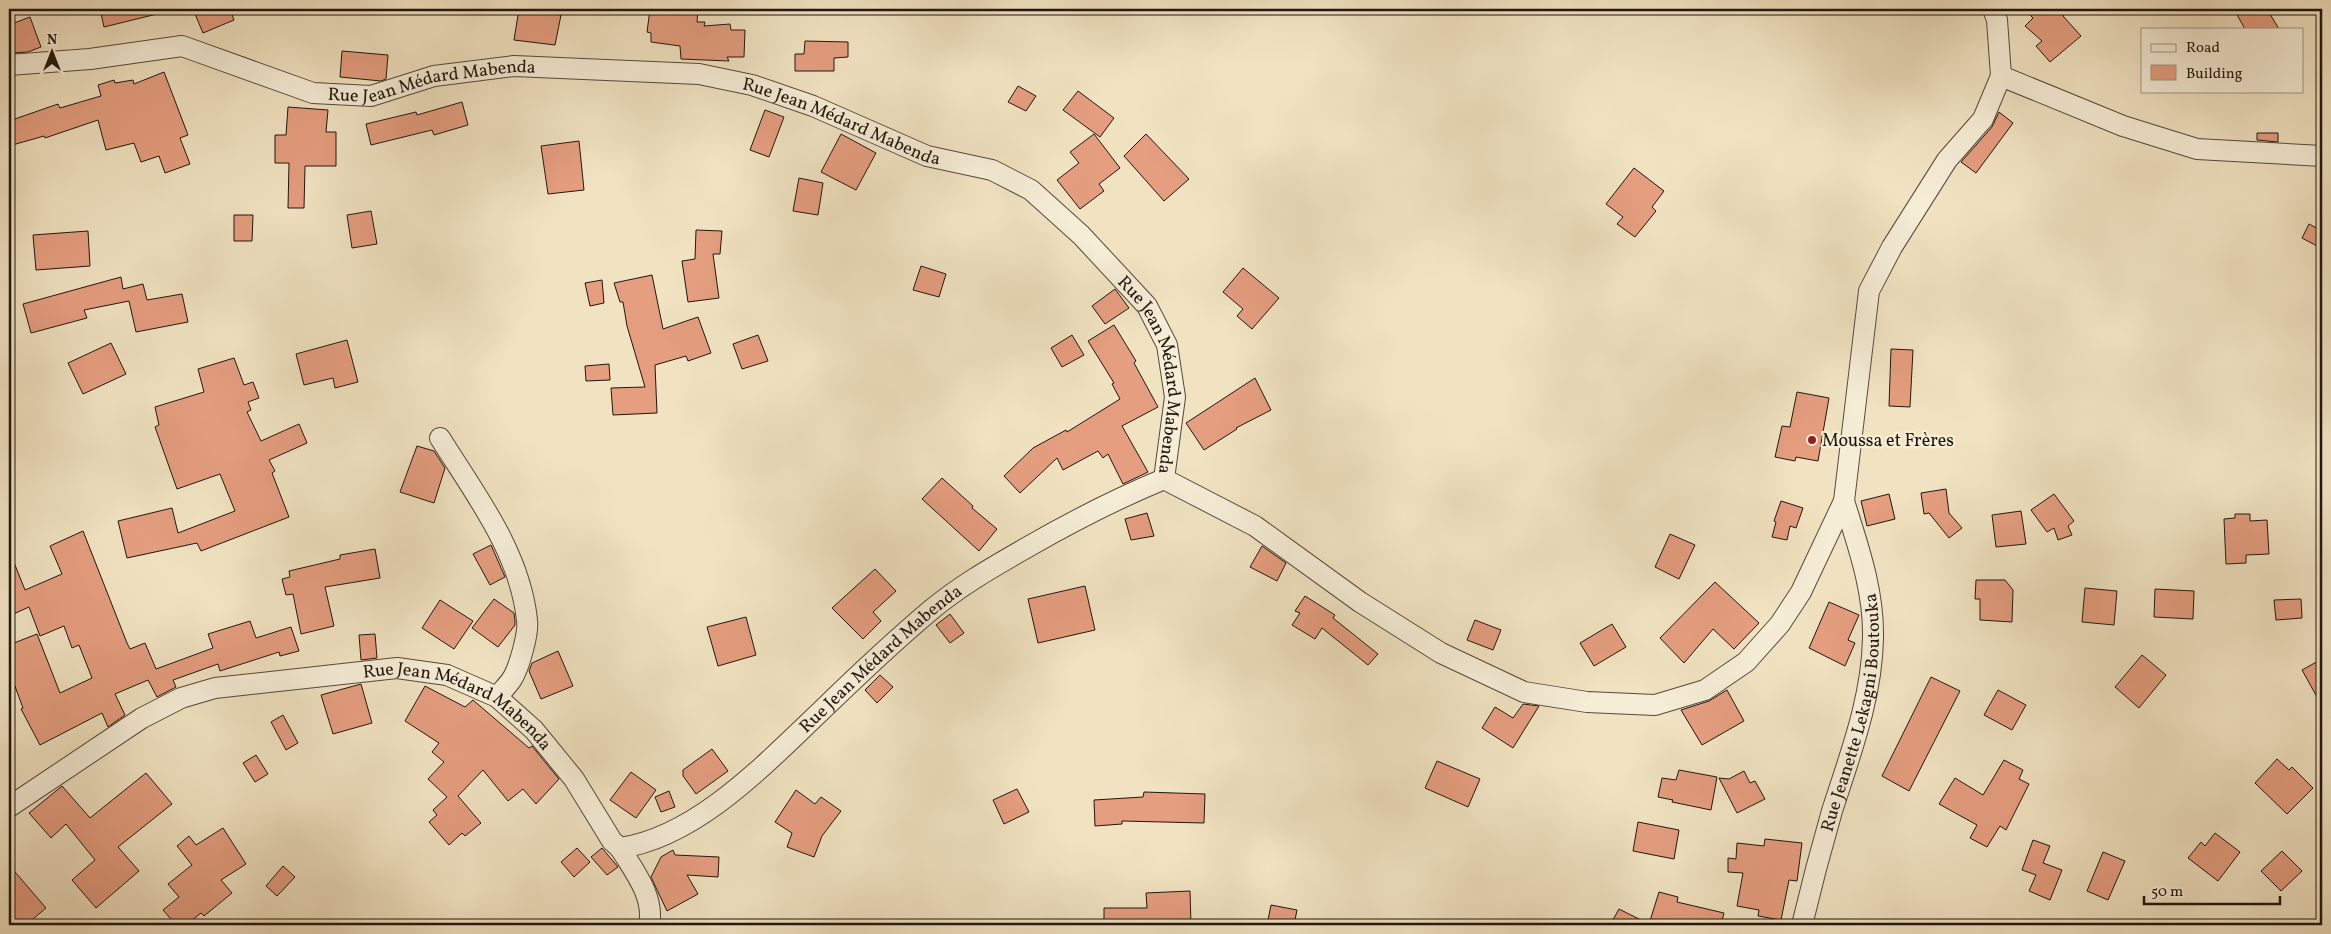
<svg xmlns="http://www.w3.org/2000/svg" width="2331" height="934" font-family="Vollkorn,serif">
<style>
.building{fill:#e59e80;stroke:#21160e}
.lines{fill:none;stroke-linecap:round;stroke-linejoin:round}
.minor-casing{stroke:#55493b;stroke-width:22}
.minor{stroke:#f6edd7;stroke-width:20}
.poi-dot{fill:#8f2418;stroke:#f6edd7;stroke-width:2}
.labels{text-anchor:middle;stroke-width:4.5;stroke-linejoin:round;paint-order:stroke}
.street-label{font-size:18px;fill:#21160e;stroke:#f6edd7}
.poi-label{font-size:18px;fill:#21160e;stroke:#f6edd7;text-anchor:start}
</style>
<rect width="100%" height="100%" fill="#f1e3c2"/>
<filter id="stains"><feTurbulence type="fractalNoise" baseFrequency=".004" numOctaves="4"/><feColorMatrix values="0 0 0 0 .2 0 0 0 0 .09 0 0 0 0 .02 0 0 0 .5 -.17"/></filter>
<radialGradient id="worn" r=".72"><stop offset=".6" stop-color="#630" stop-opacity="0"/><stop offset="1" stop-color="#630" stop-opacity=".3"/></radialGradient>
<g class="building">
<path d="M100 9H156L157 14 104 27Z"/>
<path d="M193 9H230L234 20 203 33Z"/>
<path d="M519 9H555V14L561 15 555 45 514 40Z"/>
<path d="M650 9H698L697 22H705L704 26 730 24 731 30H745L744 57H727L729 61 681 59 680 46 651 42V33L647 32Z"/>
<path d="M2024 9H2070L2063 16 2081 36 2050 62 2036 46 2042 41 2025 26 2033 18Z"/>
<path d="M2243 9H2267L2279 29H2245L2236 13Z"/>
<path d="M30 17 41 47 28 52 9 53V25Z"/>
<path d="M805 41 848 42V57L834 58V71H795V54H804Z"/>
<path d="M342 51 388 55 386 79 381 81 340 77Z"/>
<path d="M164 72 188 135 180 138 190 164 165 173 159 156 141 162 134 143 106 150 98 120 45 138 44 136 9 146V121L58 104 60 108 101 96 98 85 114 80 115 83 133 80 134 84Z"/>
<path d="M1018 86 1036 96 1026 111 1008 102Z"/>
<path d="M1078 91 1114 118 1100 137 1063 110Z"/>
<path d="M462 102 468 125 434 135 432 130 371 145 366 124 416 112 417 115Z"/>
<path d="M288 107 328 110 326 132H336V166H305L304 208H288L289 163H275V135H286Z"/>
<path d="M765 110 784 117 769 157 750 150Z"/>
<path d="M1999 112 2013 123 1976 173 1961 162 1992 127Z"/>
<path d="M2257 133H2278V142L2257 140Z"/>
<path d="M841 134 876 153 856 190 821 172Z"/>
<path d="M1094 134 1120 168 1099 184 1104 191 1080 209 1057 180 1079 163 1070 152Z"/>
<path d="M1146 134 1189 179 1164 201 1124 156Z"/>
<path d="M579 141 584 190 548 194 541 146Z"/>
<path d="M1634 168 1664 191 1652 207 1656 211 1635 237 1617 224 1623 217 1606 204Z"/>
<path d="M799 178 823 183 818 215 793 211Z"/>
<path d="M371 211 377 244 352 248 347 215Z"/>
<path d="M234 215H253L252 241H234Z"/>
<path d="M2309 224 2322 231V236L2317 246 2302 238Z"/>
<path d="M696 230 722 231 720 254H713L719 298 688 302 682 261 695 259Z"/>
<path d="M88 231 90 266 36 270 33 235Z"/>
<path d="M921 266 946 274 939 297 913 290Z"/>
<path d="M1243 268 1279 298 1252 329 1237 316 1243 309 1223 292Z"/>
<path d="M652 275 663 329 698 317 711 353 688 361 686 356 655 365 657 413 613 415 611 388 645 387 627 326 623 302H620L614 283Z"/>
<path d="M121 277 123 289 143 284 147 300 182 294 188 322 136 332 129 301 84 310 87 318 31 333 23 304Z"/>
<path d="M602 280 604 303 590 306 585 283Z"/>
<path d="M1115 289 1129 308 1105 324 1092 306Z"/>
<path d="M1114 325 1136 361 1134 363 1158 407 1122 426 1148 472 1123 484 1108 454 1103 458 1098 451 1063 470 1057 458 1020 493 1004 476 1033 448 1066 430 1067 432 1120 399 1112 384 1114 383 1088 341Z"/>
<path d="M758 335 768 361 742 369 733 344Z"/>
<path d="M1072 335 1084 355 1062 367 1051 348Z"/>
<path d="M347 340 358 382 335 388 333 378 304 385 296 354Z"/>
<path d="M111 343 126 374 83 394 68 363Z"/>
<path d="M1891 349 1913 350 1910 407 1889 406Z"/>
<path d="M234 358 244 385 253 382 259 398 248 402 251 410 247 412 261 441 299 424 307 443 269 460 275 471 272 473 289 517 201 551 197 543 127 558 118 521 172 508 178 533 235 511 220 474 177 489 155 427 159 425 155 407 204 392 198 369Z"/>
<path d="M609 364 610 380 586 381 585 366Z"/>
<path d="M1255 378 1271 410 1236 428 1237 429 1204 450 1186 423Z"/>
<path d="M1797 392 1829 398 1818 461 1796 457 1795 461 1775 457 1782 426 1790 427Z"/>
<path d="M417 446 434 451 445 468 434 503 400 492Z"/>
<path d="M942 478 973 506 972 508 997 529 979 551 922 499Z"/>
<path d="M1946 489 1949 513 1962 528 1949 538 1929 513 1924 514 1921 493Z"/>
<path d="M1889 494 1895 519 1867 526 1861 501Z"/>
<path d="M2054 494 2074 521 2068 526 2072 535 2058 540 2054 528 2047 532 2031 510Z"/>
<path d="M1781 501 1803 508 1796 528 1790 526 1787 540 1772 537 1776 522 1774 521Z"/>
<path d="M2021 511 2026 544 1996 547 1992 515Z"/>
<path d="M1147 513 1154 536 1131 540 1125 519Z"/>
<path d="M2235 514H2250V521L2267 520 2269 554 2246 555V563L2226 564 2224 519 2235 518Z"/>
<path d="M83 531 127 643 130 649 145 643 156 669 213 648 208 634 250 621 256 638 291 627 299 651 280 656 279 652 220 671 218 664 173 680 176 687 157 697 148 680 115 694 125 715 108 727 102 713 40 745 21 709 23 708 9 670V645L37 634 60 693 92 678 79 645 72 648 64 626 40 636 29 607 9 616V550L25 590 62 574 50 546Z"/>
<path d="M1670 534 1695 545 1679 579 1655 567Z"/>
<path d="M491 545 505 577 490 585 473 554Z"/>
<path d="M1262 546 1286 563 1277 581 1250 567Z"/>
<path d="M375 549 380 578 325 587 334 626 301 634 293 594 286 595 282 579 290 577 289 571 340 559V555Z"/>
<path d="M875 569 896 591 873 612 881 621 863 639 832 608Z"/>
<path d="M1976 580H2005L2013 590 2012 622 1980 620V599H1975Z"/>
<path d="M1715 582 1759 623 1734 649 1713 629 1684 663 1660 638Z"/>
<path d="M1085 586 1095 630 1038 643 1028 599Z"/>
<path d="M2085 588 2117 591 2114 625 2082 622Z"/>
<path d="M2155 589 2194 591 2193 619 2154 617Z"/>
<path d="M1305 596 1335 615 1333 618 1378 654 1368 665 1322 628 1315 639 1292 625 1300 613 1295 611Z"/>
<path d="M494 599 514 613 515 621V625L498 647 472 628Z"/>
<path d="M2301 599 2302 618 2276 620 2274 600Z"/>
<path d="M440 600 473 621 454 649 422 628Z"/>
<path d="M1829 602 1859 615 1848 640 1855 643 1845 666 1809 648Z"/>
<path d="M950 614 964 633 950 643 936 625Z"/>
<path d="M746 617 756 655 718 666 707 627Z"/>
<path d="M1475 620 1501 630 1493 650 1467 640Z"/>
<path d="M1612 624 1626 647 1594 666 1580 643Z"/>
<path d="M375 634 377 658 361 660 359 635Z"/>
<path d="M558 651 573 686 541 699 529 671 532 663Z"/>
<path d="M2142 655 2166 675 2139 708 2115 687Z"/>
<path d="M2322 659V706L2302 670Z"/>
<path d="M880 675 893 687 877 703 865 690Z"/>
<path d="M1931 677 1960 691 1909 791 1882 776Z"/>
<path d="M361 684 372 723 333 734 321 695Z"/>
<path d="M425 686 465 707 473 700 529 748 532 746 559 779 536 804 523 789 508 801 483 770 458 796 481 823 465 836 462 833 449 845 429 822 437 815 433 810 447 797 428 779 444 762 432 752 439 743 405 721Z"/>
<path d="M1727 690 1744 721 1702 745 1681 710 1709 701Z"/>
<path d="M1998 690 2026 705 2012 730 1984 715Z"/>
<path d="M1523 704 1539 706 1513 748 1482 728 1495 707 1513 718Z"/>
<path d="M283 715 298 743 286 750 271 722Z"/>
<path d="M712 749 728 771 696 794 683 776V770Z"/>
<path d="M256 755 268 774 255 782 243 763Z"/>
<path d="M2277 759 2289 770 2292 767 2313 788 2287 814 2255 783Z"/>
<path d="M2004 760 2023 770 2019 779 2029 784 2006 830 2000 826 1987 847 1970 838 1977 825 1939 804 1955 778 1983 795Z"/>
<path d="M1437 761 1480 779 1468 807 1425 788Z"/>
<path d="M1679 770 1717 777 1711 810 1672 802 1673 800 1658 797 1662 778 1676 780Z"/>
<path d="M1744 771 1750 783 1755 781 1765 799 1737 813 1719 778 1729 779Z"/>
<path d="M631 772 656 790 636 818 610 800Z"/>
<path d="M146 773 172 804 118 847 139 871 96 908 72 880 95 860 66 824 51 838 29 813 62 786 90 818Z"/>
<path d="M1017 789 1029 812 1004 824 993 800Z"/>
<path d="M796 790 815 804 821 797 841 811 822 836 814 857 787 847 792 833 775 822Z"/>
<path d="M669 791 675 807 661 812 655 797Z"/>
<path d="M1144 792 1205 794 1204 823 1122 821V824L1095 826 1094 800 1143 797Z"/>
<path d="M1638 822 1679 830 1674 859 1633 851Z"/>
<path d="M223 828 246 864 221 880 232 893 204 916 201 913 186 925H176L163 910 179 897 168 884 192 865 177 846 189 836 196 845Z"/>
<path d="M2215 833 2240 852 2218 881 2188 858 2201 842 2205 846Z"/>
<path d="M1765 839 1802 843 1797 881 1789 880 1781 920 1758 916 1759 910 1737 906 1743 873 1728 872V858L1736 859 1737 843 1764 846Z"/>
<path d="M2033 840 2050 846 2043 863 2062 870 2050 900 2029 891 2036 875 2022 870Z"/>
<path d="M577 848 590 862 574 877 561 862Z"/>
<path d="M602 848 618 867 607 875 591 857Z"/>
<path d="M673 850 675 855 719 857 718 877 687 875 698 894 667 911 651 877 661 857Z"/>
<path d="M2282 851 2302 871 2281 891 2261 871Z"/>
<path d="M2103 852 2125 861 2108 900 2087 891Z"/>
<path d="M9 865 46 908 26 925H9Z"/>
<path d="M283 866 295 877 277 896 266 886Z"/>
<path d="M1190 891 1191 925H1104V908H1147L1146 893Z"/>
<path d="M1659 892 1678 897 1677 902 1724 913 1721 925H1610L1619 909 1649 924Z"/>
<path d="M1271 905 1297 910 1294 925H1267Z"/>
</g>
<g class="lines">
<g class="minor-casing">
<g id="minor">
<path id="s1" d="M9 65 90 59 182 46 313 93 371 96 434 76 514 66 699 74 752 85 813 106 927 156 992 170 1031 190 1081 235 1147 306 1167 345 1175 397 1164 479"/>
<path d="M2001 76 2123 126 2197 149 2322 156"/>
<path d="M440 438C475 494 520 552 527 620 529 633 519 668 512 679 508 685 502 691 497 697"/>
<path d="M1164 479 1255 526 1360 602 1441 653 1524 692 1587 702 1655 705 1705 690 1746 662 1780 624 1801 592 1844 501 1869 291 1892 247 1947 160 1983 119 2001 76 1997 20 1993 9"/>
<path id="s2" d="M9 807 142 718 181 698 215 688 397 668 447 675 497 697 534 730 574 779 612 841 620 848C697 837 766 763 820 712 856 677 893 642 931 610 961 585 993 567 1026 548 1071 522 1116 499 1164 479"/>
<path d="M620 848C634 871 655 897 649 925"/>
<path id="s3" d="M1802 925C1811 887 1821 849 1832 811 1850 755 1872 698 1873 638 1874 590 1858 546 1844 501"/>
</g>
</g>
<use href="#minor" class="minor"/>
</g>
<circle class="poi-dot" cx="1812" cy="440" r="5"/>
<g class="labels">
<g class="street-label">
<text dy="6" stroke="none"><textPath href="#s1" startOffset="434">Rue Jean Médard Mabenda</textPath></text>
<text dy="6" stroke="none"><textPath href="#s1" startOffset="854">Rue Jean Médard Mabenda</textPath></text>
<text dy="6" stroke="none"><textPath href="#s1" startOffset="1289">Rue Jean Médard Mabenda</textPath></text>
<text dy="6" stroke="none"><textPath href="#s2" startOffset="1050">Rue Jean Médard Mabenda</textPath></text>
<text dy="6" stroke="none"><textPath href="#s2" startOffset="494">Rue Jean Médard Mabenda</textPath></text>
<text dy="6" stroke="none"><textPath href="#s3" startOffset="219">Rue Jeanette Lekagni Boutouka</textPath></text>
</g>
<g class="poi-label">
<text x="1822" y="446">Moussa et Frères</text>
</g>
</g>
<rect width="2331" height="934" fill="none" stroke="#f1e3c2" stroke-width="30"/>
<rect x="10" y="10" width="2311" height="914" fill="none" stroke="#21160e" stroke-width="2.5"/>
<rect x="15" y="15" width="2301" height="904" fill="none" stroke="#21160e"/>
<rect x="2141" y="28" width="162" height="65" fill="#f6edd7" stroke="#a19787"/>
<rect x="2151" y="44" width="25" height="8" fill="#f6edd7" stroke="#a19787"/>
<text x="2186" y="52" font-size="15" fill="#21160e">Road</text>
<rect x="2151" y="65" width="25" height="15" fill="#e59e80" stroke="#a19787"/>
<text x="2186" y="78" font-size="15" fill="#21160e">Building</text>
<g transform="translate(52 52)" stroke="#f6edd7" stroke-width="4" paint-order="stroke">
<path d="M0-4L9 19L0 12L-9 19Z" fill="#21160e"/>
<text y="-8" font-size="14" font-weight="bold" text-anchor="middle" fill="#21160e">N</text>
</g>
<path d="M2144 896v8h136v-8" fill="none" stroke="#21160e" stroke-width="2.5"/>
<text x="2151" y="896" font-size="15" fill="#21160e" stroke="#f6edd7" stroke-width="4" paint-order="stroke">50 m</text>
<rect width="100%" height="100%" filter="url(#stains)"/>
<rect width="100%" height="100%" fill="url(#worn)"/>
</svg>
